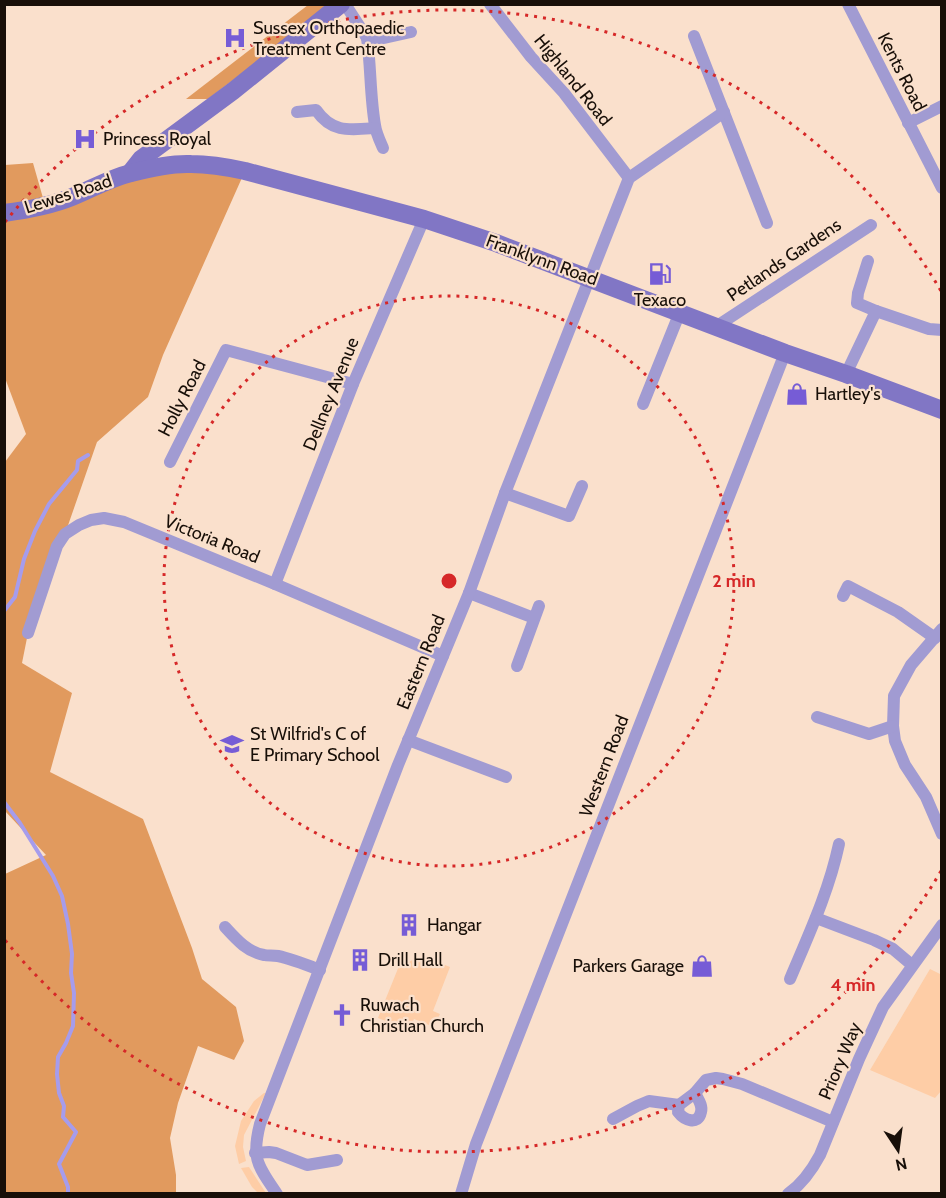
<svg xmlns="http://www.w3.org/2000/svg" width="946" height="1198" font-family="Cabin,sans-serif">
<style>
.green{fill:#fecda6}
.forest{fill:#e19a5e}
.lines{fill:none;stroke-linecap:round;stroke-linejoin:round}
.stream{stroke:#a69cec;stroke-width:4}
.street{stroke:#a19bd2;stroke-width:12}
.secondary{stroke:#8176c5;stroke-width:18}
.ring{fill:none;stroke:#d62828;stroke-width:3;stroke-dasharray:3 6}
.labels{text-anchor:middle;stroke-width:4.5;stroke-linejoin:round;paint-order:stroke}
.poi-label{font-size:18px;fill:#180f08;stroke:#fae0cc;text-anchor:start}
.street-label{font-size:18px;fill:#180f08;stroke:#fae0cc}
.centre{fill:#d62828;stroke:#fae0cc;stroke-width:3}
.ring-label{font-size:18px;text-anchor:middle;font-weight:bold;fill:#d62828;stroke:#fae0cc;stroke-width:4.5;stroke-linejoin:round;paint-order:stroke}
</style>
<rect width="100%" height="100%" fill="#fae0cc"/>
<g class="green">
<path d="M422 956 450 967 433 1011 440 1014 434 1027 414 1019 409 1030 378 1018 399 966Z"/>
<path d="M930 969 942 975 941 1091 935 1098 870 1070Z"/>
<path d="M264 1093H266L244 1135 243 1147 246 1161 239 1164 235 1146 241 1121 254 1101Z"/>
<path d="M249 1167 266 1193H258L252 1187 241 1168Z"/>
</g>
<g class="forest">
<path d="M308 5H332L208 99H186Z"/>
<path d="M33 163 45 205 130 173 245 171 163 355 148 397 97 442 65 534 28 633 22 663 72 693 50 772 143 819 192 948 202 979 236 1007 244 1041 234 1060 198 1046 178 1103 170 1138 176 1175V1193H5V874L46 855 5 811V462L26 434 5 378V165Z"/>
</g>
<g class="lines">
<g class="stream">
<path d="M4 611 15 597 24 559 35 531 49 504 77 470 78 461 88 455"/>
<path d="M4 802 20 823 53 876 62 896 68 924 72 954 71 973 74 993 73 1026 66 1043 58 1057 57 1074 59 1093 64 1106 63 1117 76 1132 59 1164 68 1187V1194"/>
</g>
<g class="street">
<path d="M345 4 367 38H384L411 32"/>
<path d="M490 4 531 57 564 93 629 178"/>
<path d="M848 4 942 188"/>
<path d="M694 36 767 223"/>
<path d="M367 38C371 67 370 96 375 125 376 133 380 141 383 148"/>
<path d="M297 112 316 110C332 133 349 130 375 128"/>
<path d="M908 123 942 106"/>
<path d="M876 311 929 329 942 330"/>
<path d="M717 326 871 225"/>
<path d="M846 374 876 311 857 303 858 293 868 261"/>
<path d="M643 404 680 312"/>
<path d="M170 462 226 350 353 384"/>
<path d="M505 493 569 516 582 486"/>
<path d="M275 584 353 384 424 219"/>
<path d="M469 593 534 618"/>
<path d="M843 596 848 586 898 612 935 638"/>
<path d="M942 629 911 665 894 696 893 726 895 741 905 765 926 797 942 834"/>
<path d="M28 633 57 546 65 534 79 525 91 520 104 518 124 522 275 584 443 656"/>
<path d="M517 666 539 606"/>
<path d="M817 717 869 734 893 726"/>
<path d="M408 740 506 777"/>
<path d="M816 918 874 940 893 949 912 965"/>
<path d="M225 927C236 939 247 952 264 955 268 956 273 955 278 956 292 959 307 965 320 970"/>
<path d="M790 979C809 934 829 891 839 844"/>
<path d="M695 1093 706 1080 716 1078 723 1079 742 1084 833 1122"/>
<path d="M695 1093C698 1099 703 1106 701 1112 698 1126 684 1120 678 1112L679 1105Z"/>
<path d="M613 1119 637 1106 649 1101 679 1105"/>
<path d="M255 1153 269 1152 276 1153 307 1165 337 1160"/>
<path d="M277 1194C258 1166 251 1159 260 1124L398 765 469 593 505 493 629 178 724 112"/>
<path d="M461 1194 476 1144 785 353"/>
<path d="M788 1194C802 1184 812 1170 820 1155L859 1059 883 1007 942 925"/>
</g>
<g class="secondary">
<path d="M130 173 141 159 233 91 341 4"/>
<path d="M4 213C27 210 50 206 72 197 92 189 110 178 131 173 150 168 172 163 191 164 209 164 227 167 245 171L424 219 496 243 785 353 846 374 942 410"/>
</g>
</g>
<g class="ring">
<circle cx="449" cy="581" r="285"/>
<path d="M941 871A571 571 0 0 1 5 940M5 222A571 571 0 0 1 941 291"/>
</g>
<defs>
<g id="hospital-bare" transform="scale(1.8)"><path d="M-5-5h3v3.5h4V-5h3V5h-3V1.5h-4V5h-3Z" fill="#765cd6" stroke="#fae0cc" stroke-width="2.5" paint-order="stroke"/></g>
<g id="fuel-bare" transform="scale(1.8)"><path d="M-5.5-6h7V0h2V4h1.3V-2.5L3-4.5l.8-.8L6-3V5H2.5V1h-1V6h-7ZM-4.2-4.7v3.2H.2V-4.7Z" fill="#765cd6" stroke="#fae0cc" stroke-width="2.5" paint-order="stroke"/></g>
<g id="shop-bare" transform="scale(1.8)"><path d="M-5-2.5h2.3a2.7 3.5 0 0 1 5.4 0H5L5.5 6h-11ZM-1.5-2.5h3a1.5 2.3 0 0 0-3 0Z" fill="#765cd6" stroke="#fae0cc" stroke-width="2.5" paint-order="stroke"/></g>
<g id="school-bare" transform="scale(1.8)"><path d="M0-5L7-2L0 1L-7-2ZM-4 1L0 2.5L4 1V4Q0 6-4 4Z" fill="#765cd6" stroke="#fae0cc" stroke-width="2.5" paint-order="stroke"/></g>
<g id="building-bare" transform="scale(1.8)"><path d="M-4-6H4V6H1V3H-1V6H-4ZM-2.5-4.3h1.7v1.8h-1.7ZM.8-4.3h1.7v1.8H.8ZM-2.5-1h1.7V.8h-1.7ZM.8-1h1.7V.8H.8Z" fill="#765cd6" stroke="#fae0cc" stroke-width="2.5" paint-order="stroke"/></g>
<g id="church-bare" transform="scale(1.8)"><path d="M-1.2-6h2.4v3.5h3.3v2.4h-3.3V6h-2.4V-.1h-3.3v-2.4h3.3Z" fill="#765cd6" stroke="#fae0cc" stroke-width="2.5" paint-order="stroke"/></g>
</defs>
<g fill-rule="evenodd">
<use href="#hospital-bare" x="235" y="38"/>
<use href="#hospital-bare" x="85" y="139"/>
<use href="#fuel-bare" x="660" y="274"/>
<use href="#shop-bare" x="797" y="394"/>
<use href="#school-bare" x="232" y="744"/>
<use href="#building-bare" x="409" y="925"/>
<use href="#building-bare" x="360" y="960"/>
<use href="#shop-bare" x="702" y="966"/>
<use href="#church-bare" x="342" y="1015"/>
</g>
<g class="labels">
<g class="poi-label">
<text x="253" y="34">Sussex Orthopaedic<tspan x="253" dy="21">Treatment Centre</tspan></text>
<text x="103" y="145">Princess Royal</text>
<text x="660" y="306" text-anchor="middle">Texaco</text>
<text x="815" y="400">Hartley's</text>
<text x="250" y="740">St Wilfrid's C of<tspan x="250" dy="21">E Primary School</tspan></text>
<text x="427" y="931">Hangar</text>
<text x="378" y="966">Drill Hall</text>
<text x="684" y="972" text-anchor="end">Parkers Garage</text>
<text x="360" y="1011">Ruwach<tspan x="360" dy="21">Christian Church</tspan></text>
</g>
<g class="street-label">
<text transform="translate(902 72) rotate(63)" y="6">Kents Road</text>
<text transform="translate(573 80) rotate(51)" y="6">Highland Road</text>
<text transform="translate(68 194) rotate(-18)" y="6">Lewes Road</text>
<text transform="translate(542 260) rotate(20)" y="6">Franklynn Road</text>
<text transform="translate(784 260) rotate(-34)" y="6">Petlands Gardens</text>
<text transform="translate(331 394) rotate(-68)" y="6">Dellney Avenue</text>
<text transform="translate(182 398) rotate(-63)" y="6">Holly Road</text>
<text transform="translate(212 539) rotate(22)" y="6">Victoria Road</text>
<text transform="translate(421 662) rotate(-68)" y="6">Eastern Road</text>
<text transform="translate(604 766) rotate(-69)" y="6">Western Road</text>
<text transform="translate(840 1061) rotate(-67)" y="6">Priory Way</text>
</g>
</g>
<circle cx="449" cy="581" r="9" class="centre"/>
<g class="ring-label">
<text x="734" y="587">2 min</text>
<text x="853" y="991">4 min</text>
</g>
<rect width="946" height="1198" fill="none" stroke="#180f08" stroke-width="12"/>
<g transform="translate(898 1150) rotate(167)" stroke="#fae0cc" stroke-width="4.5" paint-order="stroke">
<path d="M0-4.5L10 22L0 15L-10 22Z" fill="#180f08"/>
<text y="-9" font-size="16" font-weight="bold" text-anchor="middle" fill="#180f08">N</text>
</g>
</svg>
